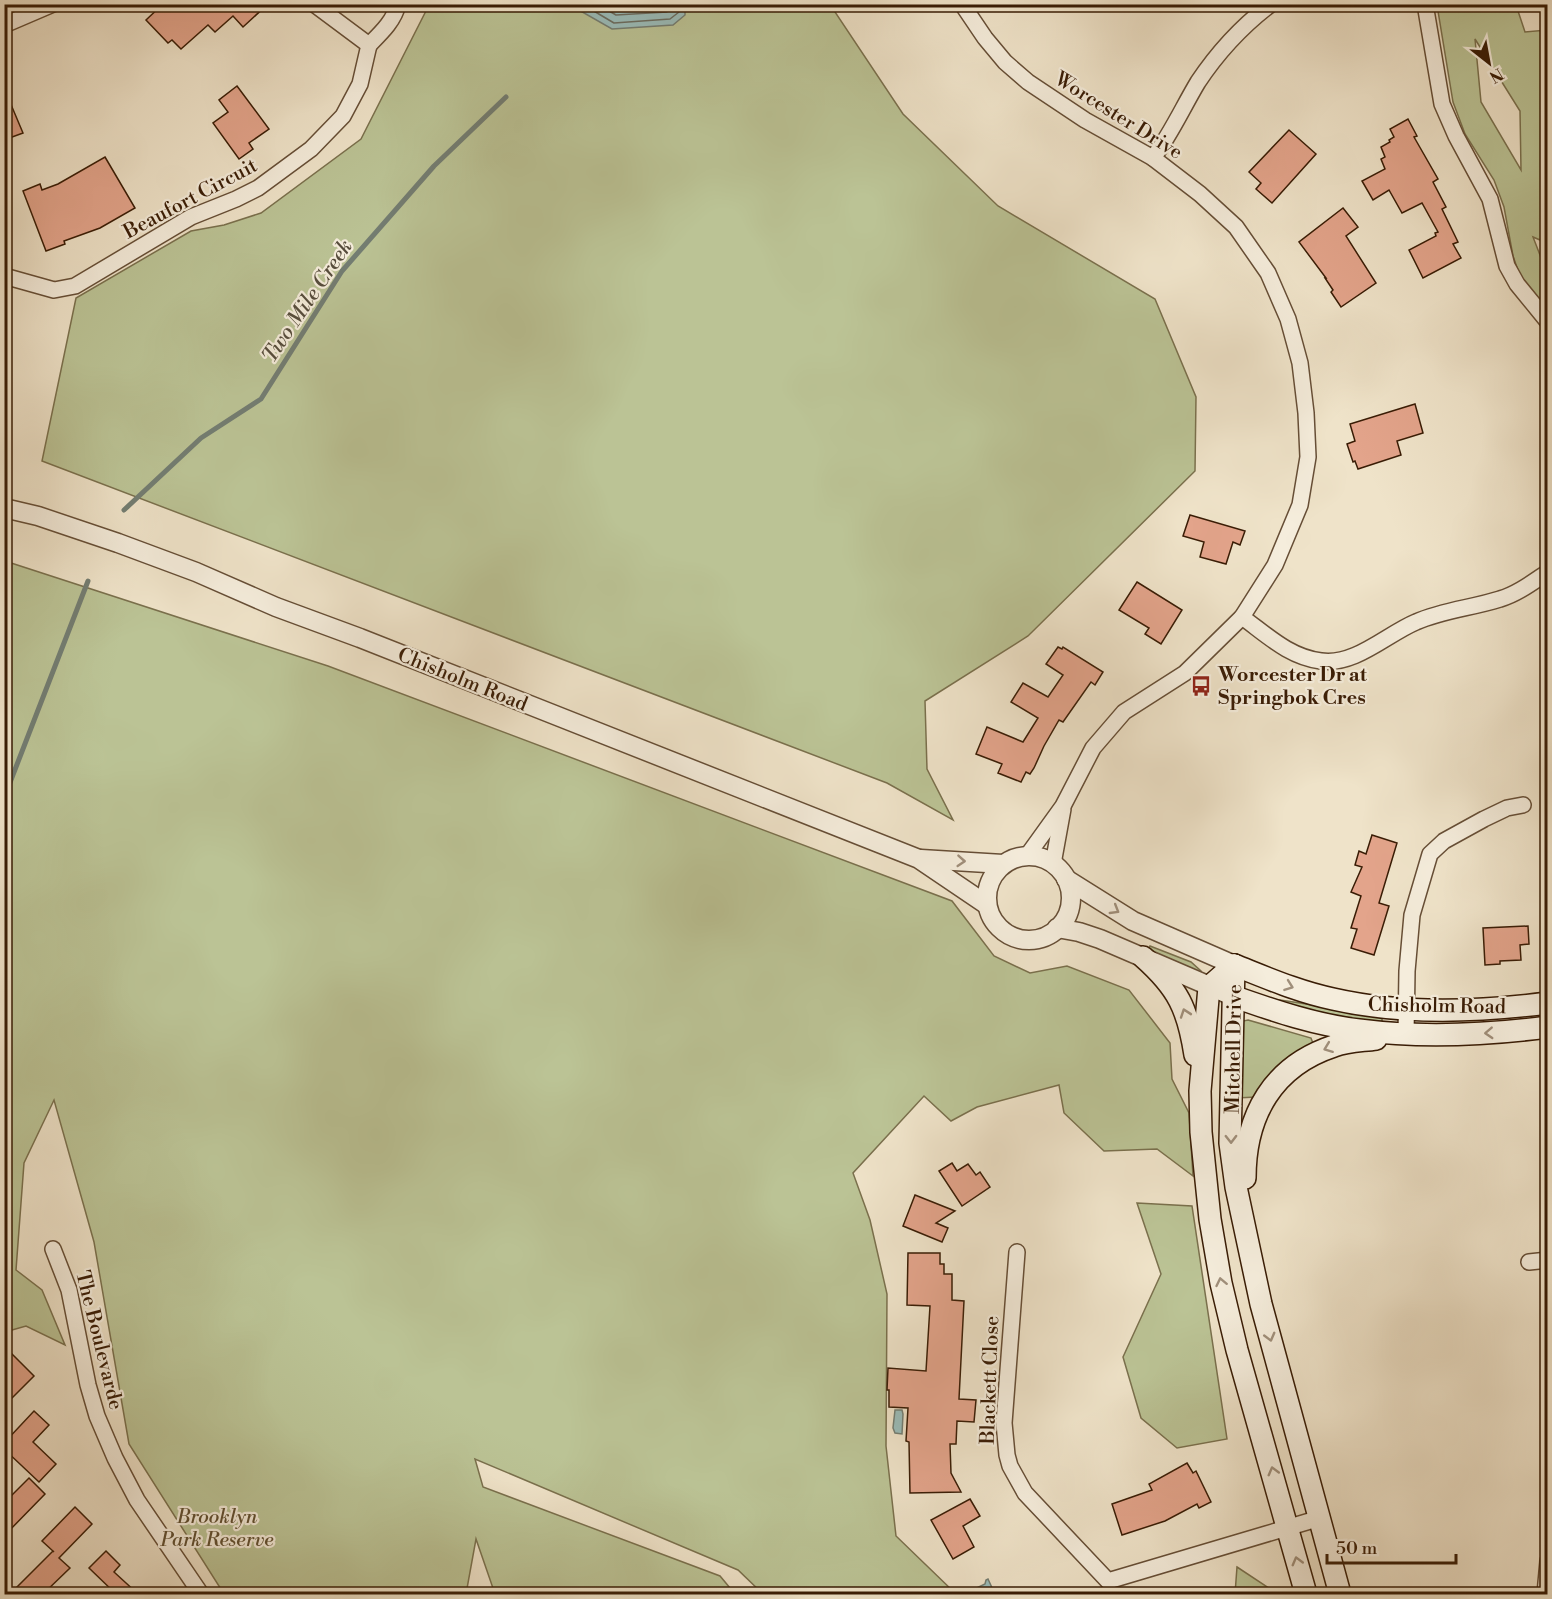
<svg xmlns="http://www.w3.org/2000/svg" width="1552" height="1599" font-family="'Libre Bodoni',serif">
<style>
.green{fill:#bbc395;stroke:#7a704d;stroke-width:1.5;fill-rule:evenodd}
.water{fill:#9abdbb;stroke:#737d72;stroke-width:1.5}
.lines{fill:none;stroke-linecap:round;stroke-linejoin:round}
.shore{stroke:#6a6c60;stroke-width:1.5}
.stream{stroke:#737d72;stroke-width:5}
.building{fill:#e3a48b;stroke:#391c05;stroke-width:1.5}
.minor-casing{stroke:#664e36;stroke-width:18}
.tertiary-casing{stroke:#664e36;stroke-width:21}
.secondary-casing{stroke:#391c05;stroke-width:24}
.minor{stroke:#f5eddc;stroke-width:15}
.tertiary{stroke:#f5eddc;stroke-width:18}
.secondary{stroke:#f5eddc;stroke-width:21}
.oneway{stroke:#a08f7b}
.labels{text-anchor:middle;stroke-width:4.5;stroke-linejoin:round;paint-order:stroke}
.street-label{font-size:20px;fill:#391c05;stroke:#f5eddc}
.poi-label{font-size:20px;font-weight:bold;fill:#391c05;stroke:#f5eddc;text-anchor:start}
.park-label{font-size:20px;font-style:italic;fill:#604e30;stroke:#f5eddc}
.water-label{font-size:21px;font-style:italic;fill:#564c3c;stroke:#f5eddc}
</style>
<rect width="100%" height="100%" fill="#efe3c9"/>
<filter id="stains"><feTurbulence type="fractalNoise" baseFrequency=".00333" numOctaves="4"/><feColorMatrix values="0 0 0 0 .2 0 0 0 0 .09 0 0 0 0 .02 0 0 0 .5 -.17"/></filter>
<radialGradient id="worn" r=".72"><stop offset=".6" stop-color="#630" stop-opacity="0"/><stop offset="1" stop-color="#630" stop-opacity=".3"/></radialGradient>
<g class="green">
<path d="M429 5H834L835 12 903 114 998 206 1155 299 1196 397 1195 471 1028 636 925 701 927 769 953 820 887 783 42 461 76 298 191 231 224 225 261 213 361 139Z"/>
<path d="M1437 5H1516L1525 32 1547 30V243L1533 237 1547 273V310L1520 276 1513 256 1504 207 1494 180 1465 134 1453 102ZM1475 39 1520 111 1521 170 1481 102Z"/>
<path d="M5 561 328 666 952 901 994 956 1030 973 1067 966 1129 990 1170 1043 1172 1079 1189 1113 1193 1176 1157 1149 1104 1151 1064 1113 1059 1085 977 1107 951 1121 924 1096 853 1173 870 1220 887 1294 886 1446 896 1536 956 1594H763L738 1570 475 1459 483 1487 720 1576 735 1594H495L476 1539 466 1594H224L129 1444 94 1242 54 1100 24 1163 16 1270 42 1290 65 1345 26 1326 5 1332Z"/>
<path d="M1150 946 1191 962 1201 971 1199 978 1146 953Z"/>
<path d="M1258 998C1300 1000 1340 1012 1382 1016V1022L1374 1026Z"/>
<path d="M1248 1020 1311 1038 1314 1046 1256 1097 1237 1098 1243 1021Z"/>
<path d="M1137 1203 1192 1206 1227 1439 1177 1448 1141 1418 1123 1357 1161 1274Z"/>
<path d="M1237 1567 1275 1592V1594H1235Z"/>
</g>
<g class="water">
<path d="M570 5H685V15L673 25 612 29Z"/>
<path d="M895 1410H902L903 1414 902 1434 895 1433 893 1428Z"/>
<path d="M988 1579 994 1592 989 1594H969L968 1592 985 1584 986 1580Z"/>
</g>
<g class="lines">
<g class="shore">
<path d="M582 4 614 23 670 19 679 12V4"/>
<path d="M597 4 616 15 667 12 671 9 672 4"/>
</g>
<g class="stream">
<path d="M124 510 201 438 261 399 342 271 434 166 506 97"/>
<path d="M4 798 88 581"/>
</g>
</g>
<g class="building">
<path d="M163 4H268L243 27 233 16 215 32 208 25 181 49 172 40 168 43 146 20Z"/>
<path d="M237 86 269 129 249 143 253 149 239 159 213 123 228 112 219 100Z"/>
<path d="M4 88 23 133 4 140Z"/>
<path d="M1408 119 1417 136 1414 137 1438 179 1433 182 1446 207 1442 209 1458 242 1453 244 1461 258 1423 278 1409 250 1436 236 1435 233 1438 232 1422 203 1402 213 1389 190 1373 200 1362 181 1385 169 1381 159 1385 157 1381 147 1390 142 1389 140 1394 137 1390 129Z"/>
<path d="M1289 130 1316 154 1272 203 1256 189 1261 183 1249 172Z"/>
<path d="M105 157 135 208 100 228 64 241 65 244 46 251 23 191 40 184 42 190 58 184Z"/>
<path d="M1343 208 1358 227 1346 236 1376 283 1341 307 1331 292 1333 290 1325 278H1326L1299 242Z"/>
<path d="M1415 404 1423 433 1397 441 1401 455 1358 469 1355 461 1353 462 1347 444 1355 441 1350 424Z"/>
<path d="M1190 515 1245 531 1240 545 1233 542 1226 564 1200 557 1204 542 1183 536Z"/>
<path d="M1137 582 1182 610 1161 644 1145 634 1149 628 1119 610Z"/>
<path d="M1058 647 1062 649 1063 647 1103 672 1095 685 1091 682 1063 722 1059 720 1044 746 1034 768 1030 774 1026 772 1021 782 998 773 1002 764 976 754 987 727 1023 742 1038 718 1011 702 1023 683 1048 697 1063 675 1046 664Z"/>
<path d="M1372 835 1397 843 1379 903 1389 906 1374 955 1351 948 1357 929 1351 928 1361 896 1351 892 1362 867 1355 865 1359 851 1366 854Z"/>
<path d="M1528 926 1529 944 1520 945 1521 960 1500 961V964L1485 965 1483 928Z"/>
<path d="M952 1163 957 1171 968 1164 976 1175 980 1172 990 1187 962 1206 939 1171Z"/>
<path d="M915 1195 955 1211 936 1223 948 1228 942 1242 903 1226Z"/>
<path d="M908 1253H940V1264H944V1274H952V1300L964 1301 959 1399 976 1400 974 1422 957 1421 956 1444H950L951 1473 961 1492 910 1493 909 1442 906 1441 908 1408 889 1407V1390H887L888 1368 926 1371 930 1306 907 1305Z"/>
<path d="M11 1353 34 1376 4 1406V1361Z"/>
<path d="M34 1411 49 1425 33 1442 56 1464 39 1482 4 1449V1443Z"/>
<path d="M1187 1463 1193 1473 1196 1471 1211 1502 1199 1508 1197 1504 1165 1521 1122 1535 1112 1504 1152 1490 1149 1484Z"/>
<path d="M29 1478 45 1494 4 1536V1503Z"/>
<path d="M970 1499 980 1516 963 1526 974 1547 953 1559 931 1520Z"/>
<path d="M75 1507 92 1524 59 1558 70 1568 43 1594H10L53 1551 54 1552 42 1541Z"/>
<path d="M106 1551 120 1565 114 1572 138 1594H116L89 1568Z"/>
</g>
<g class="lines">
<g class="minor-casing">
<g id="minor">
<path d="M962 4 985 38 1005 62 1028 82 1085 120 1153 158 1200 194 1236 227 1268 273 1288 319 1300 363 1306 413 1308 457 1300 505 1275 565 1242 617 1185 673 1124 712 1093 748 1063 806 1027 856"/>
<path d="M1425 4 1442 104 1456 136 1490 199 1507 266 1517 284 1548 322"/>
<path d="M4 25 53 4"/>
<path d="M369 45C381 33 394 21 398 4"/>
<path d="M1153 158C1171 134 1183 107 1198 82 1218 52 1242 26 1271 4"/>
<path d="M4 276 54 290 75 286 191 217 236 199 258 188 311 149 343 116 360 84 369 45 314 4"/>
<path d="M1242 617C1267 635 1289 657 1321 661 1355 666 1387 634 1416 622 1443 610 1472 608 1500 599 1517 594 1533 582 1548 572"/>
<path d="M1053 864 1063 809"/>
<path d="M1406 1035 1407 971 1412 915 1430 854 1444 841 1484 819 1507 808 1523 805"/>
<path d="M53 1249 69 1290 88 1385 97 1416 115 1458 137 1500 201 1594"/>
<path d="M1017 1252 1004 1423 1007 1455 1010 1466 1025 1493 1108 1581 1320 1518"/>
<path d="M1529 1262 1548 1260"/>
<path d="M1545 1594 1548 1561"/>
</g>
</g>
<g class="tertiary-casing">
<g id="tertiary">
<path d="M4 508 38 516 118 543 196 572 276 607 360 638 919 859 987 905"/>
<circle cx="1029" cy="898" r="42"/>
<path d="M921 859 1003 864"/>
<path d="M1066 879 1133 921 1234 965"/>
<path d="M1057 928 1079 932 1100 939 1235 997"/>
</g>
</g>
<g class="secondary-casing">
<g id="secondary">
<path d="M1143 957C1178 988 1188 1009 1195 1055"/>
<path d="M1234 965 1209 987 1200 1091 1201 1132 1210 1219 1221 1283 1237 1350 1306 1594"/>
<path d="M1234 965 1230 1143 1236 1187 1261 1304 1340 1594"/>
<path d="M1234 965C1267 978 1299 992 1333 999 1403 1015 1477 1012 1548 1003"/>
<path d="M1235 997C1275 1011 1316 1025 1359 1030 1421 1038 1486 1035 1548 1027"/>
<path d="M1245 1178C1245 1115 1273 1066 1334 1046 1347 1041 1362 1041 1376 1039"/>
</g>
</g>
<use href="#minor" class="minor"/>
<use href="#tertiary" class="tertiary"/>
<use href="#secondary" class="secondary"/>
</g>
<defs><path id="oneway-chevron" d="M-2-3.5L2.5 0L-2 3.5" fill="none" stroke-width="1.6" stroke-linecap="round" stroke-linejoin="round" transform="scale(1.5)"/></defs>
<g class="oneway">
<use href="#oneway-chevron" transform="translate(961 861) rotate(4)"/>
<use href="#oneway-chevron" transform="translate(1115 910) rotate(31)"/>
<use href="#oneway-chevron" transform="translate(1289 986) rotate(20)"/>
<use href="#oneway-chevron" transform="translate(1185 1013) rotate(-109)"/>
<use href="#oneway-chevron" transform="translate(1489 1033) rotate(177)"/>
<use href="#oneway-chevron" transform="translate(1328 1048) rotate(159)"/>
<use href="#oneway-chevron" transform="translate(1231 1139) rotate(89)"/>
<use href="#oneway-chevron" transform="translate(1221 1282) rotate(-102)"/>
<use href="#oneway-chevron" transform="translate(1270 1337) rotate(75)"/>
<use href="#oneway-chevron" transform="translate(1273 1471) rotate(-105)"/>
<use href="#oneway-chevron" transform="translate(1297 1561) rotate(-105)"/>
</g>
<defs>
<g id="bus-bare" transform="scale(1.62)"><path d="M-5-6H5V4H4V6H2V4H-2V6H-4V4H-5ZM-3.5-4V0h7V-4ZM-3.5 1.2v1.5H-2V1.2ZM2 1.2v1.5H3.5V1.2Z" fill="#8f2418" stroke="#f5eddc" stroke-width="2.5" paint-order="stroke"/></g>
</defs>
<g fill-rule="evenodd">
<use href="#bus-bare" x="1201" y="686"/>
</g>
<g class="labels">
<g class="street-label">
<text transform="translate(1119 115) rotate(32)" y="7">Worcester Drive</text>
<text transform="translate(190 198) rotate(-28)" y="7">Beaufort Circuit</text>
<text transform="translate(463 679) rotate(22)" y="7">Chisholm Road</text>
<text transform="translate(1437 1005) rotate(1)" y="7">Chisholm Road</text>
<text transform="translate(1233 1049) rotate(-89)" y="7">Mitchell Drive</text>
<text transform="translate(100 1340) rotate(76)" y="7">The Boulevarde</text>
<text transform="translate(989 1380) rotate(-88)" y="7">Blackett Close</text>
</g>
<g class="poi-label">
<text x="1218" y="681">Worcester Dr at<tspan x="1218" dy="23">Springbok Cres</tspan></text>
</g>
<g class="park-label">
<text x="217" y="1523">Brooklyn<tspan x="217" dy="23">Park Reserve</tspan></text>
</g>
<g class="water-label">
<text transform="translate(307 301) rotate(-56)" y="7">Two Mile Creek</text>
</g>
</g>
<rect width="1552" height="1599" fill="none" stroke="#efe3c9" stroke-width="24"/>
<rect x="6" y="6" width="1540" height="1587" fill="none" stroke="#391c05" stroke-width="3"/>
<rect x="12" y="12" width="1528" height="1575" fill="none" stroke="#391c05" stroke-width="1.5"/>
<g transform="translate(1489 63) rotate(149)" stroke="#f5eddc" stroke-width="4.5" paint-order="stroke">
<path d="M0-4.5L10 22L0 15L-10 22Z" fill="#391c05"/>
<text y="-9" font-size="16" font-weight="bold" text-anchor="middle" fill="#391c05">N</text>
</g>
<path d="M1327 1554v9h129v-9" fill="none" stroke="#391c05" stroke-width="3"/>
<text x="1336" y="1554" font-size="18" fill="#391c05" stroke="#f5eddc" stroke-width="4.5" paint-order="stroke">50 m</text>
<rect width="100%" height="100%" filter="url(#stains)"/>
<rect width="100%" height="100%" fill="url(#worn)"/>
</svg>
